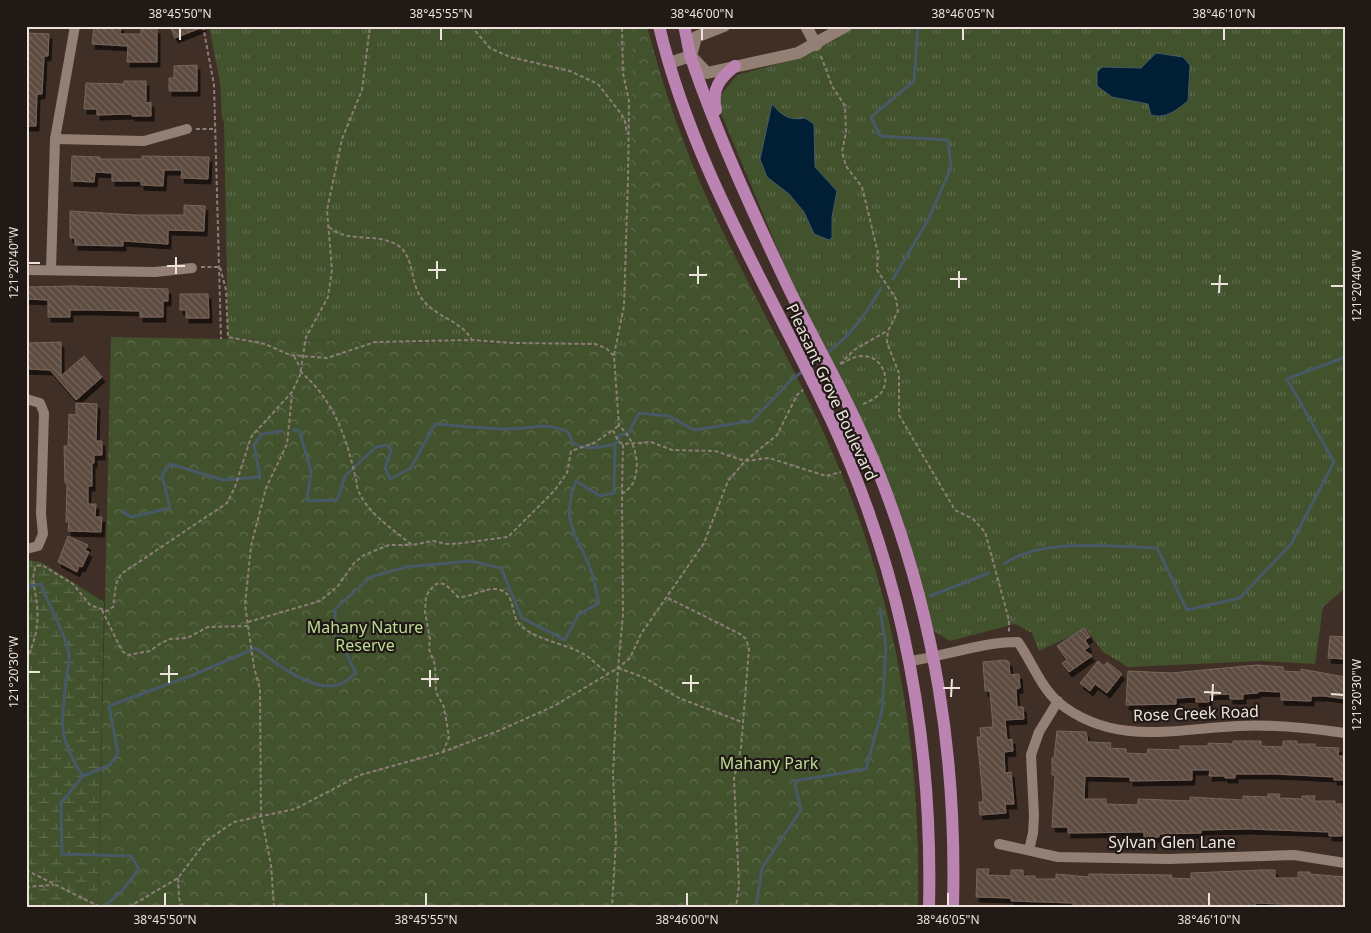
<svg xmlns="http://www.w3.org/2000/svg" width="1371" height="933" font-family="'Noto Sans',sans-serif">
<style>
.grass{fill:url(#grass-tufts)}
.wetland{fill:url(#wetland-marsh)}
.park{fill:url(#park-crowns)}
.water{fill:#001e34;stroke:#475966}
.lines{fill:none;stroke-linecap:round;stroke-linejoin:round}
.stream{stroke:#475966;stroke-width:3}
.building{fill:url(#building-back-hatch);stroke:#78655a;filter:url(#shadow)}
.path{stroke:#8c7e76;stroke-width:2;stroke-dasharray:4 2.5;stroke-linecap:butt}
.street{stroke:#937f74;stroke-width:10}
.secondary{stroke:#937f74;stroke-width:12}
.primary{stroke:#bb83b1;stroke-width:12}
.ticks{fill:none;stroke:#ede2dc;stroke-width:2}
.labels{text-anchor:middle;stroke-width:4.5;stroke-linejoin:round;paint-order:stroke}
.street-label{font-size:16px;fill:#ede2dc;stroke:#211915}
.park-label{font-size:16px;fill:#bddc94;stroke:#211915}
.neatline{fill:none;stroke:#ede2dc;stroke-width:2}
.ticks-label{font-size:12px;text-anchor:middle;fill:#ede2dc}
</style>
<defs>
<pattern id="grass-tufts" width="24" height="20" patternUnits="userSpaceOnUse" patternTransform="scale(1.25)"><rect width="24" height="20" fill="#42522d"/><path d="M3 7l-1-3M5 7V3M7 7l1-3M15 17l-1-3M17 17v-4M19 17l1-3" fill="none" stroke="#5e6b4b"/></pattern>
<pattern id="wetland-marsh" width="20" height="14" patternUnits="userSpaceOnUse" patternTransform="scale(1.25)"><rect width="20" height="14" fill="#42522d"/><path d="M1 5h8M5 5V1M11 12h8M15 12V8" fill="none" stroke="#5e6b4b"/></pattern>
<pattern id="park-crowns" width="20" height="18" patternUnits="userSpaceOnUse" patternTransform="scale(1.25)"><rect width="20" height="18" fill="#42522d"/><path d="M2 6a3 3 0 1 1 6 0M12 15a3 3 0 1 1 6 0" fill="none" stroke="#5e6b4b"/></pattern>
<pattern id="building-back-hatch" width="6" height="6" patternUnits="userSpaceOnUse" patternTransform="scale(1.25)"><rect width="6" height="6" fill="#5d4b41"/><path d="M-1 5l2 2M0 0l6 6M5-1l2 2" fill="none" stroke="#75655c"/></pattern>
<filter id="shadow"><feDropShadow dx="3" dy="5" stdDeviation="0" flood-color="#0009"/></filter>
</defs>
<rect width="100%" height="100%" fill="#402f26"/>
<g class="grass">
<path d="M209 26H634L630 346 228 339 224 122 222 118 220 82Z"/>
<path d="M851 26H1345V588L1323 607 1315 664 1262 661 1128 667 1103 652 1086 629 1039 651 1032 633 1015 624 950 641 932 630 884 474 789 276 720 111V96L737 75 799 58 837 39Z"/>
</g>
<path class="wetland" d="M26 560 41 562 104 602 98 907H26Z"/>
<path class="park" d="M633 26H647C663 88 684 149 711 207 752 295 802 379 839 468 898 608 921 755 918 907H98L111 337 629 346Z"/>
<g class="water">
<path d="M1156 53 1183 57 1190 65 1188 101C1176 110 1167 119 1151 115L1148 104 1112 97 1097 86V72L1102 67 1141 68Z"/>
<path d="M772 104C782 116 790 121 805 118L814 124 815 167 837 191 832 217V238L829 240 814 234 804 212 789 194 767 177 760 159Z"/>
</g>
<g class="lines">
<g class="stream">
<path d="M893 279 928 220 951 168 948 140 880 136 871 117 914 81 918 26"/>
<path d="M826 354C849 337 867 313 881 288"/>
<path d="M810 366 821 358"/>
<path d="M293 430H299L311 471 307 501 337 500 345 476 376 447 388 445 391 451 385 467 390 479 411 468 435 424C460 426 486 429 512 429 533 428 548 422 568 432L573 443C587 451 600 447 615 444"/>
<path d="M122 511 131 517 170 508 162 475 170 464 223 480 260 477 254 445 262 434 282 431"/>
<path d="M1004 564C1042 537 1112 547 1157 548L1187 610 1240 598 1291 544 1334 462 1287 379 1345 357"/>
<path d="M930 596 989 573"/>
<path d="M26 597 30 586 41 584C48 605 67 636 69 655 69 664 67 673 66 682 61 724 58 739 83 776"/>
<path d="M103 907 121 892 139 869 131 856 62 854 61 803 83 776 110 765 118 753 109 706 193 675 256 648C276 664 317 696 343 683 348 680 352 676 356 673L335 631V609L371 577 405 567 471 561 501 568 522 618 565 640 578 615 599 603C596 591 594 577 589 565 574 531 561 520 576 481L600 496 614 493 615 444 618 441 619 435 628 434 639 413 669 416 694 430 752 421 792 379 805 370"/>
<path d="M756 907 762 868 801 810 794 781 866 769 882 711 886 648 880 608"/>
</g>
</g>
<g class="building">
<path d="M94 26H121L120 34H141V29H157V62H127L128 46 92 44Z"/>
<path d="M170 26H203V27L175 38Z"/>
<path d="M26 33 49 34 48 56H44L42 94H37L36 126H26Z"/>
<path d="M197 65V91H169V78H174V66Z"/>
<path d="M124 81H146V103L151 102V116H132V114L97 115V109H84L86 83 124 84Z"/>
<path d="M72 156 100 157V159H142V156L209 157 208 179 181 178 182 170H164L163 186 141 185V181H112V173L95 172 94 182 71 181Z"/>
<path d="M184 205 205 206 204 231 168 230V244L123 241V246L75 245V238H70V211L136 215H184Z"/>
<path d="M74 286 168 289V301H163V317H140V311L96 310H70V317H48V300L26 299V287Z"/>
<path d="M180 294H208L209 318H186V310H180Z"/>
<path d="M61 342V376L84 356 102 377 76 400 50 370 26 369V343Z"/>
<path d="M76 403 97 404 96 441H102V455H94V463H92V486H88V504H96L95 517H102L101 532 68 531 69 522H66L67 483H65L64 446H68L69 414 76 415Z"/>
<path d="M68 536 88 545 85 550 89 552 82 567 79 566 77 572 58 562Z"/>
<path d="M1084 628 1090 637 1085 640 1089 647 1084 650 1092 656 1069 672 1062 663 1067 660 1057 646Z"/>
<path d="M1330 636 1345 637V659L1328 658Z"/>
<path d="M1006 660 1009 662 1010 675 1019 674 1020 688 1016 689 1017 707H1023L1024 719 1005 720 1007 740 1012 739 1013 751 1004 752 1005 773 1011 772 1014 804H1005L1006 813 980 815 979 802H983V797L977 737H981L980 728 993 727 990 691H985L983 662Z"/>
<path d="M1098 661 1104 666 1107 662 1122 674 1107 693 1095 684 1090 691 1080 683Z"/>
<path d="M1257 665 1283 667V671L1301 672V669L1345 677V699L1325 696H1311V701L1281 700V692L1258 691V693L1243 694V699H1230V694L1209 695V702H1196V697L1176 698V704L1126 705 1128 671 1171 673Z"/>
<path d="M1057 731 1086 732 1088 742 1111 743 1110 748 1126 749V753L1147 754 1148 749 1180 750V746H1208V743L1233 744V741H1261V746L1283 747V741H1297V744H1315V747L1339 748 1338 756H1345L1343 780H1334V777L1275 774H1235V778H1225V776H1209L1210 770H1192V780L1130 781V777L1085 776 1084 799H1106V804L1138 805V799L1190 801V797L1243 800V796L1268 797V794H1280L1279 798 1302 799V796H1315L1314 801H1335V804H1342V836H1329V832L1249 829 1201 830V833L1159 834V837H1144V832L1068 833V827H1052L1055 775H1052V758H1054Z"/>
<path d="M977 869H989L988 875 1011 876V870H1023V876H1035V879H1056V874L1089 877V874L1172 875 1171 878 1191 879V873L1263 870H1275V878H1298V872H1310V874L1345 877V907L1256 903 1255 907H1107V904H1090V907H1073V903L1011 901V898L976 897Z"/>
</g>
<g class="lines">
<g class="path">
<path d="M203 26 214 85 221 339"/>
<path d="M471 26 490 48 510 57 570 71 598 84 622 115 625 121 627 134"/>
<path d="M821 56 832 86 845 106 846 132 842 152 846 166 862 187 878 253 877 270 896 299 898 311 888 331 887 343 899 373V415L955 510 973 519 985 532 1009 620V632"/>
<path d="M196 129H216"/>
<path d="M329 227C346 242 371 234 391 242 415 250 409 278 420 296 433 317 460 319 472 340"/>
<path d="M201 267H220L226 290 228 337 265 344 290 355 327 358 375 342 472 340 513 343 595 344 606 348 614 356 619 426C634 438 642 463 633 483 631 487 626 491 622 494L623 615 618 668 613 774 616 839 612 907"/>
<path d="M614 355 624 306 628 180 629 101 623 73 622 26"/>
<path d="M294 356 300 367"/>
<path d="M840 364 854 350 887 331"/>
<path d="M841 364C848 360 855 356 863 356 881 356 892 378 881 393 876 398 868 402 861 405"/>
<path d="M300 371C333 400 345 433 355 475 357 480 356 485 358 490 367 513 394 530 412 545L433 541 447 544 462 543 508 537 554 491 567 473 571 451 594 443 613 430"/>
<path d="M618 426 613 430 618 441 623 444"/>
<path d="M622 494 623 444 651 442 672 450 715 451 745 461 769 458 826 476 841 472"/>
<path d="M668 598 740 634 746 639 749 648 741 748 734 779 739 886 736 907"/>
<path d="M102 610 122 651 128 655 150 651 161 643 170 639 187 638 208 627 248 626"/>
<path d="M248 622 320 601 338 586 354 563 364 555 389 545H412"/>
<path d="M26 660C35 642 39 626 37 605 36 591 30 579 36 566L42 565 73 584 90 605 107 611 113 607 116 584 121 574 227 503 235 487 251 437 292 392 300 375 306 337 328 297 332 270 327 210 342 139 362 90 370 26"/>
<path d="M618 668 643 677 679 698 742 722"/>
<path d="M443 752 449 737 444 707 436 692 435 665 429 649 430 639 425 612 426 596 434 585 440 583 446 585 458 597C473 598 489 584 503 591 515 597 511 616 520 625 537 641 569 644 587 656 594 661 600 668 608 673"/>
<path d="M26 870 100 907"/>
<path d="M178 878 179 898 182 907"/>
<path d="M26 887 54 885"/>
<path d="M129 907 178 878 206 841 234 822 295 809 360 775 443 752 498 731 554 706 618 668 630 658 641 634 704 543 728 481 745 461 777 435 797 395 803 390"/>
<path d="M274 907 271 865 261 815 260 689 254 667 245 605 251 546 266 488 287 444 292 395"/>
</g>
<g class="street">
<path d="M55 139 144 141 187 129"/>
<path d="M26 270 155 272 192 268"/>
<path d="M51 270 55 139 75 26"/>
<path d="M26 399 40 403 44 413 41 514 43 534 38 546 26 549"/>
<path d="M910 661C946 656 981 642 1018 642 1031 660 1040 686 1058 702 1113 747 1175 729 1238 726 1274 724 1310 728 1345 733"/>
<path d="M999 844 1058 857 1169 859 1294 855 1345 863"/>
<path d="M1029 850 1033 833 1034 816 1031 755 1039 732 1058 701"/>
</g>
<g class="secondary">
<path d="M806 26 816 45"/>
<path d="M691 56 707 73 798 53 846 26"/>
<path d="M691 56 696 37 724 26"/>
<path d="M669 63 691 56"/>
</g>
<g class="primary">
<path d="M659 26C693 169 772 293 833 424 903 577 933 739 929 907"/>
<path d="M684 26C687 37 688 48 691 58 718 137 754 215 790 291 820 352 855 412 880 476 935 617 957 756 953 907"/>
<path d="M716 110C711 89 720 78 735 66"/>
</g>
</g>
<path class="ticks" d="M180 40V28M441 40V28M702 40V28M963 40V28M1224 40V28M28 263H40M167 266H185M428 270H446M176 274V257M689 275H707M437 279V261M950 279H967M698 284V266M1211 284H1228M1331 286H1344M959 288V271M1219 293 1220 275M28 672H40M160 674H178M421 679H439M169 683V665M682 683H699M430 687V670M943 688H960M691 692V675M1204 692 1221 693M1331 694 1344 695M951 697 952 679M1212 701 1213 684M165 906V893M426 906V893M687 906V893M948 906V893M1209 906V893"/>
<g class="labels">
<g class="street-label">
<text transform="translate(832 392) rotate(65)" y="6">Pleasant Grove Boulevard</text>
<text transform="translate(1196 713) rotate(-2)" y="6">Rose Creek Road</text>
<text x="1172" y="848">Sylvan Glen Lane</text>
</g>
<g class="park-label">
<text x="365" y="633">Mahany Nature<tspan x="365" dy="18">Reserve</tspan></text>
<text x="769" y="769">Mahany Park</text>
</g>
</g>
<rect width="1371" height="933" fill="none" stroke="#211915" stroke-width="55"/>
<rect x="28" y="28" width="1316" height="878" class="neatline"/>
<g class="ticks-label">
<text x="180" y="18">38°45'50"N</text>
<text x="441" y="18">38°45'55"N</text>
<text x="702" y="18">38°46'00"N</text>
<text x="963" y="18">38°46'05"N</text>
<text x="1224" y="18">38°46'10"N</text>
<text transform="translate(14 263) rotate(-90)" y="4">121°20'40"W</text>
<text transform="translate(1357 286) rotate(-90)" y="4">121°20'40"W</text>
<text transform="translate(14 672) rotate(-90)" y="4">121°20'30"W</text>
<text transform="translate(1357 695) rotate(-90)" y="4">121°20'30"W</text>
<text x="165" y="924">38°45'50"N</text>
<text x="426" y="924">38°45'55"N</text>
<text x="687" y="924">38°46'00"N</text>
<text x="948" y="924">38°46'05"N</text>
<text x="1209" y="924">38°46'10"N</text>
</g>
</svg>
